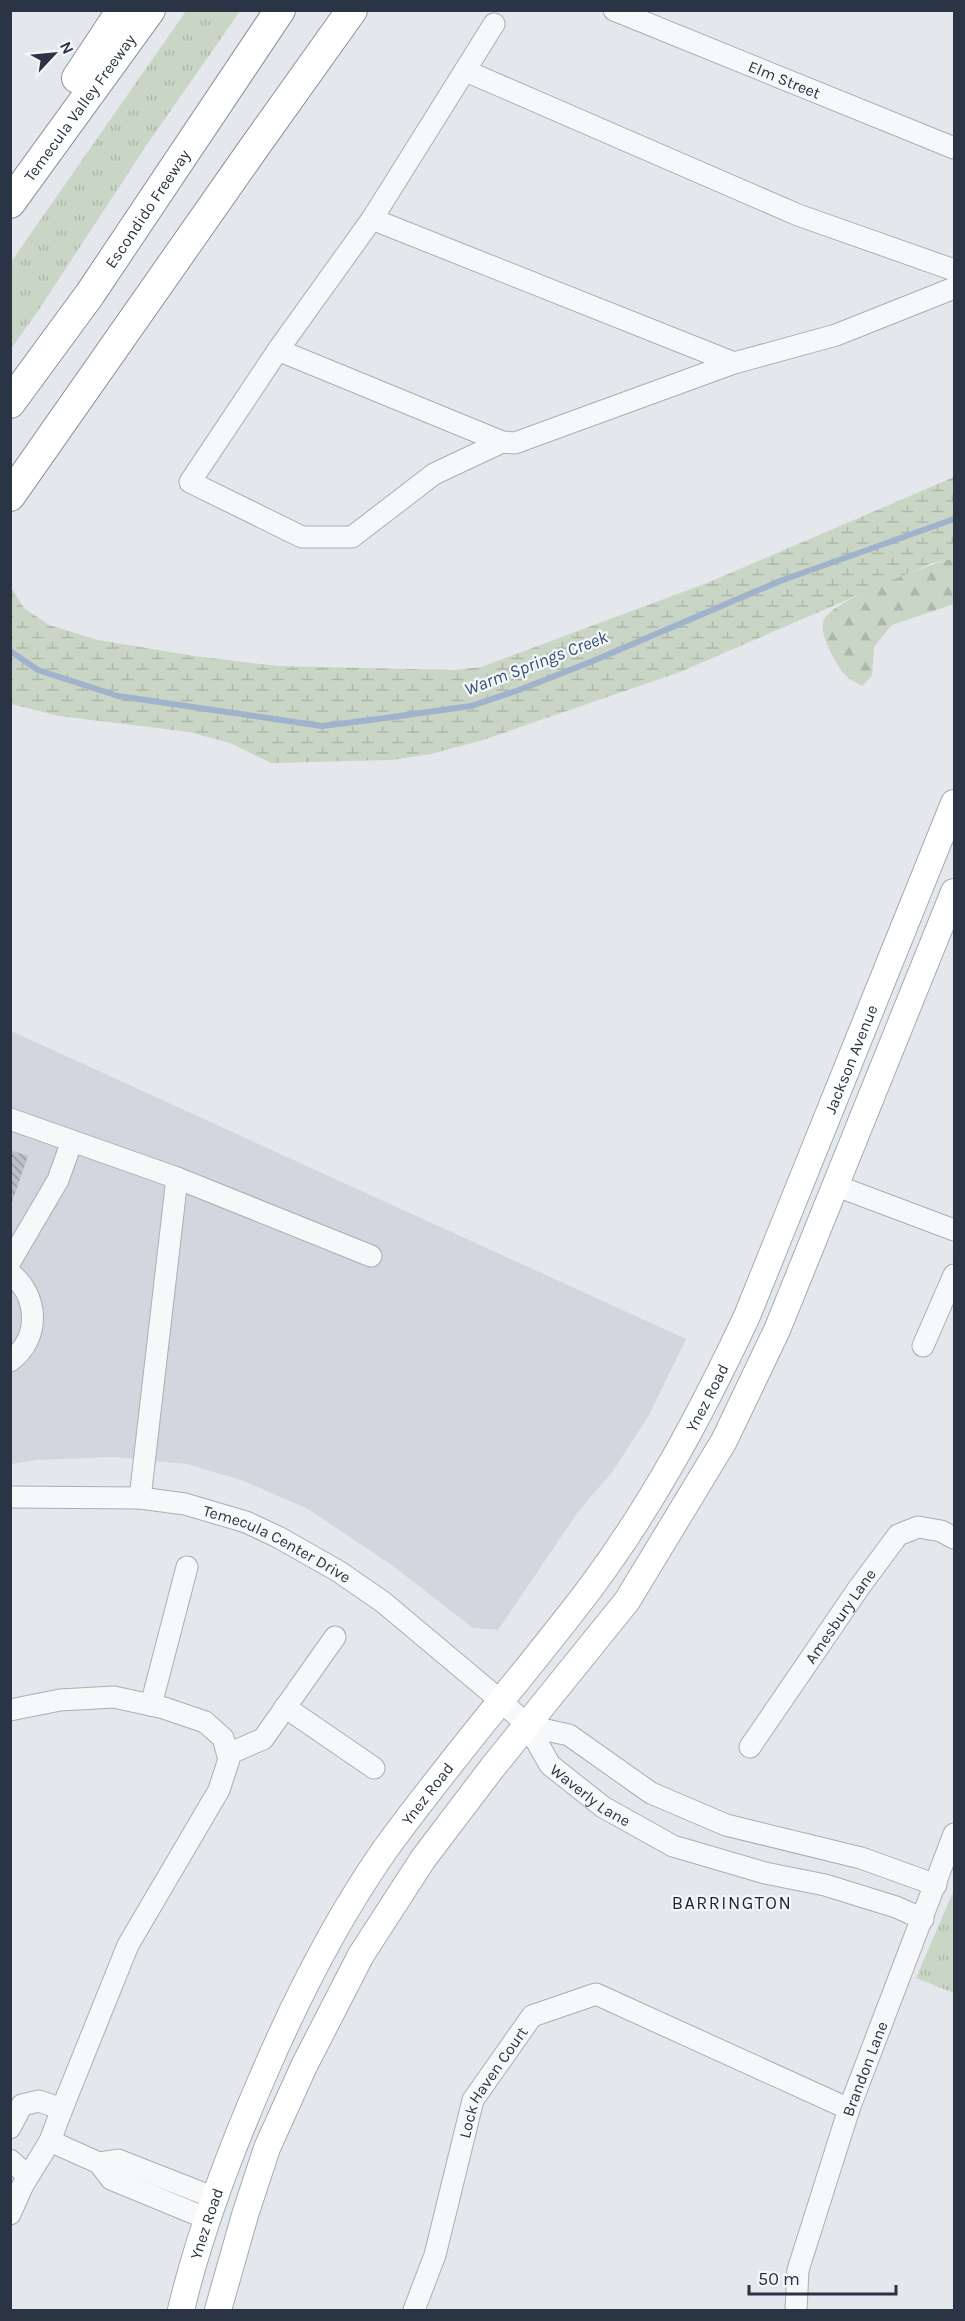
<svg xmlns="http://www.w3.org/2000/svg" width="965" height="2321" font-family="Karla,sans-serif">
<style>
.built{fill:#d2d6de}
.grass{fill:url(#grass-tufts)}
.forest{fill:url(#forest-firs)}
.wetland{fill:url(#wetland-marsh)}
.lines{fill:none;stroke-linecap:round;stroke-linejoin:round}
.stream{stroke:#9fb4cc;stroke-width:6}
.building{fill:url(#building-back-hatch)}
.minor-casing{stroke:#a9aeb7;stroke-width:23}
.major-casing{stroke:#a3abb8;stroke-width:28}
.highway-casing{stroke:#8b94a3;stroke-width:32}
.minor{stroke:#f7f8fa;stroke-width:21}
.major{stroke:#fff;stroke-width:26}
.highway{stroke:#fff;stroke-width:30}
.labels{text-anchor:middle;stroke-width:4.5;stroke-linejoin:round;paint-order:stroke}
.street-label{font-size:16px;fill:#2b3445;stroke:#f4f6f9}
.water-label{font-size:18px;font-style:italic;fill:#34527a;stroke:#f4f6f9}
.neighbourhood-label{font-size:18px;letter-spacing:1.5px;fill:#1d2536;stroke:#f4f6f9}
</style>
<defs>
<pattern id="grass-tufts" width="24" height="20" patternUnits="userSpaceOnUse" patternTransform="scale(1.5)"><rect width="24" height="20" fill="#c9d6c5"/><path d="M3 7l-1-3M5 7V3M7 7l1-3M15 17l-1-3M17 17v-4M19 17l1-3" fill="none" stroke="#adb8ab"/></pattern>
<pattern id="forest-firs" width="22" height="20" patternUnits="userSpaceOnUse" patternTransform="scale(1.5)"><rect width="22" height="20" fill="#c9d6c5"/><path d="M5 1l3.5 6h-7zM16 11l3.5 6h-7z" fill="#adb8ab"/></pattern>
<pattern id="wetland-marsh" width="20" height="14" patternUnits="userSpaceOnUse" patternTransform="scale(1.5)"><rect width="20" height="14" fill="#c9d6c5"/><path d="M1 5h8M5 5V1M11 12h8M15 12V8" fill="none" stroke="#adb8ab"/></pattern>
<pattern id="building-back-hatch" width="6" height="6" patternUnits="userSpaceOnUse" patternTransform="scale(1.5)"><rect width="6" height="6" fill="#bbc0ca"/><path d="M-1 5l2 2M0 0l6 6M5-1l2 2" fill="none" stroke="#989da6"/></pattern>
</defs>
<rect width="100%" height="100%" fill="#e4e7ec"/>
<path class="built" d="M11 1031 686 1339 649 1415 613 1471 578 1512 498 1630 473 1628 393 1566 308 1509 244 1481 187 1464 114 1457 37 1460 11 1464Z"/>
<g class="grass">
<path d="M186 11H240L146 146 38 311 11 349V262Z"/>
<path d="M954 1890V1993L916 1978Z"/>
</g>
<path class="forest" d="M954 558V604L892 625 874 647 872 676 862 686C842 676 839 668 829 649 826 642 821 630 823 622 829 600 931 564 954 558Z"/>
<path class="wetland" d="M954 477V558L930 564 680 672 483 740 431 754 392 760 271 763 230 743 189 732 59 716 11 704V587L24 608 49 625 98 640 194 656 278 666 454 670 481 667 707 583Z"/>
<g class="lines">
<path class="stream" d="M10 651 38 670 118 696 322 726 378 719 471 706 519 690 593 661 780 581 954 519"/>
</g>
<path class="building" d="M10 1150 28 1156 11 1205H10Z"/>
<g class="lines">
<g class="minor-casing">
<g id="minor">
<path id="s1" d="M614 10 954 148"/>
<path d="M494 24 372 219 278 350 190 482 302 537H352L434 474 502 442"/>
<path d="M466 71 798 215 954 270"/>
<path d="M372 219 734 363 836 335 954 288"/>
<path d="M278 350 502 442 515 443 734 363"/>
<path d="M10 1119 177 1178 140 1498"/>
<path d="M177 1178 371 1256"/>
<path d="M837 1186 954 1230"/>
<path d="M10 1262 58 1180 72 1141"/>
<path d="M10 1273C39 1296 41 1338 10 1361"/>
<path d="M923 1346 954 1275"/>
<path id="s2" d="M10 1497 140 1498 185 1504 246 1522 278 1537 338 1571 383 1602 501 1701 528 1726 550 1765 603 1807 673 1846 765 1873 825 1885 896 1907 923 1919"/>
<path d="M151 1705 187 1567"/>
<path d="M285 1707 374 1768"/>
<path d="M10 1710 60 1700 114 1697 164 1708 205 1722 223 1738 229 1759 219 1790 128 1945 62 2109"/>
<path d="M528 1726 569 1735 651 1793 726 1825 861 1858 936 1885"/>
<path id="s3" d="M750 1747 858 1589 898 1535 918 1527 941 1531 954 1538"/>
<path d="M228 1754 263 1739 335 1637"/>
<path d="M10 2128 22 2105 39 2101 62 2109 50 2141"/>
<path d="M10 2160 28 2176"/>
<path d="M99 2163 118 2160 215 2198"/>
<path d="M10 2214 23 2185 50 2141 99 2163 111 2179 208 2219"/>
<path id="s4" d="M414 2310 435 2255 473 2100 532 2016 596 1994 849 2109"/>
<path id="s5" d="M796 2310 798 2270 849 2109 954 1834"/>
</g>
</g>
<g class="major-casing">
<g id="major">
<path id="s6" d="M181 2310C200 2230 230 2152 263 2076 296 1999 336 1920 384 1851 448 1762 521 1679 588 1591 652 1506 702 1412 747 1316L954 803"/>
<path d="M218 2310 245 2215 267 2148 304 2066 361 1955 423 1859 492 1768 627 1601 724 1441 777 1330 954 892"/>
</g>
</g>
<g class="highway-casing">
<g id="highway">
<path d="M77 78 122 10"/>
<path id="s7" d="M10 203 150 10"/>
<path id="s8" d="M10 403 90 294 280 10"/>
<path d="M10 496 253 149 352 10"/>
</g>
</g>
<use href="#minor" class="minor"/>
<use href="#major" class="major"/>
<use href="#highway" class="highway"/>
</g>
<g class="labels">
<g class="street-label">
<text dy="6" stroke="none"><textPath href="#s1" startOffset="184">Elm Street</textPath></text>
<text dy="6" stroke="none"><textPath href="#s7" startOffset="118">Temecula Valley Freeway</textPath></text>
<text dy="6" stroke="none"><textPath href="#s8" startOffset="238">Escondido Freeway</textPath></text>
<text dy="6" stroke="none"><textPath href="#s6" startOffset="1430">Jackson Avenue</textPath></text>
<text dy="6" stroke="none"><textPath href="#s6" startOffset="1062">Ynez Road</textPath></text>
<text dy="6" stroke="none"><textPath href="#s2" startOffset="276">Temecula Center Drive</textPath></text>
<text dy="6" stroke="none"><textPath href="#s3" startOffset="159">Amesbury Lane</textPath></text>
<text dy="6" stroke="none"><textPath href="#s2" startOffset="684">Waverly Lane</textPath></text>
<text dy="6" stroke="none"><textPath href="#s6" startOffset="576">Ynez Road</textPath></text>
<text dy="6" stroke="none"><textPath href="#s5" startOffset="252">Brandon Lane</textPath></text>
<text dy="6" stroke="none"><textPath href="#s4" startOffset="243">Lock Haven Court</textPath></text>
<text dy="6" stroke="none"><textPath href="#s6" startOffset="90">Ynez Road</textPath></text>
</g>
<g class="water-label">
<text transform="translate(536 663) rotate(-21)" y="6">Warm Springs Creek</text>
</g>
<g class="neighbourhood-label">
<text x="732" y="1909">BARRINGTON</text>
</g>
</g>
<rect width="965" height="2321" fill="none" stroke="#2b3445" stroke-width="24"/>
<g transform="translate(54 54) rotate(64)" stroke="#f4f6f9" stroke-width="4.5" paint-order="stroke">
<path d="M0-4.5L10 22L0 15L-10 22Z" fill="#2b3445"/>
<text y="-9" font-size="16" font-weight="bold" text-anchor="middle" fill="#2b3445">N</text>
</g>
<path d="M749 2285v9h147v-9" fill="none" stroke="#2b3445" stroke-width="3"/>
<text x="758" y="2285" font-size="18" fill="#2b3445" stroke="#f4f6f9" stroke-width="4.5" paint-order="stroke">50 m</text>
</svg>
